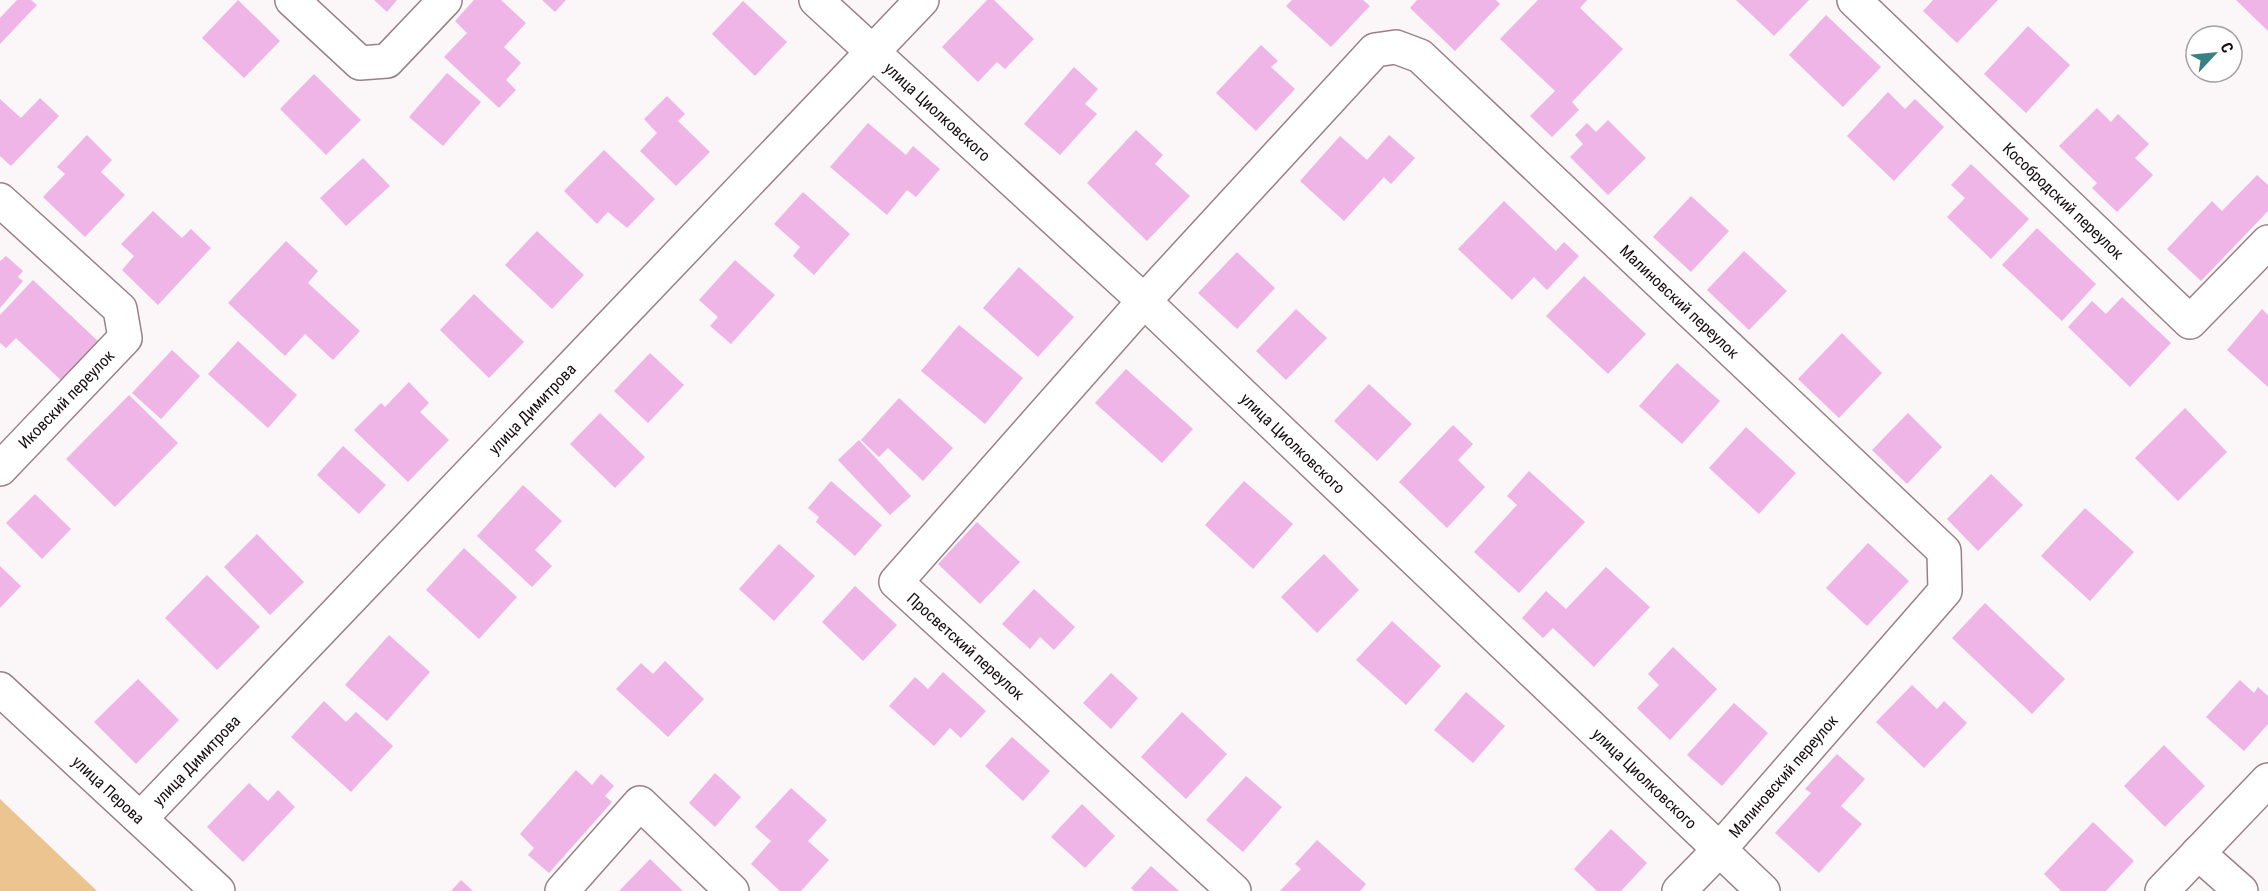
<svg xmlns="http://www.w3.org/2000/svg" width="2268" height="891" font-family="'Roboto Condensed',sans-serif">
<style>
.green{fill:#ebc48f}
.building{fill:#f0b5e7}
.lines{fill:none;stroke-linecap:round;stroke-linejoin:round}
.minor-casing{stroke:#9a8186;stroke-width:36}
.minor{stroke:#fff;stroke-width:33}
.labels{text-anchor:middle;stroke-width:5;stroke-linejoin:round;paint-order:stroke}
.street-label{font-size:16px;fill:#170e10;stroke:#fff}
</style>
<rect width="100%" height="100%" fill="#fbf6f7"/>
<path class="green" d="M0 799 97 891H0Z"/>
<g class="building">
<path d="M17 0H31L37 5 0 44V18Z"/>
<path d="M238 0 280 41 244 78 202 38Z"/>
<path d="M374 0H397L387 12Z"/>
<path d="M474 0H501L526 23 504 47 521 63 506 80 516 90 499 108 444 57 467 33 455 21Z"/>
<path d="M542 0H566L555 12Z"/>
<path d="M987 0H994L1034 39 1005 69 997 62 978 82 942 47Z"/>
<path d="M1292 0H1363L1370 6 1331 47 1286 6Z"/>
<path d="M1417 0H1496L1500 4 1455 51 1410 8Z"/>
<path d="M1538 0H1587L1580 8 1623 49 1572 102 1579 110 1552 137 1530 116 1555 91 1500 39Z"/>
<path d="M1736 0H1809L1774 36Z"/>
<path d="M1933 0H1998L1957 43 1923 11Z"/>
<path d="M2236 0H2268V31Z"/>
<path d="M743 1 787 42 755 76 712 34Z"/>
<path d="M1826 15 1881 67 1843 107 1789 55Z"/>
<path d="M2028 26 2070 65 2026 113 1984 74Z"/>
<path d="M1261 45 1278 61 1271 67 1295 89 1256 131 1216 93Z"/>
<path d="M1074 67 1098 89 1085 104 1097 114 1060 155 1024 124Z"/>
<path d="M447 73 481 102 443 146 409 117Z"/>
<path d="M314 74 361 120 326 155 280 109Z"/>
<path d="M1888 92 1905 109 1915 99 1944 127 1894 181 1847 136Z"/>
<path d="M667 96 685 114 678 121 710 152 676 186 640 151 657 133 644 119Z"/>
<path d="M40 98 59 116 11 166 0 156V99L21 118Z"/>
<path d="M2097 108 2111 122 2118 114 2149 144 2135 158 2153 175 2117 212 2092 188 2097 183 2059 146Z"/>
<path d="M1608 120 1646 158 1608 195 1570 157 1583 144 1575 135 1587 123 1596 132Z"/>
<path d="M868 123 906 155 913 146 940 169 916 197 907 190 887 215 830 167Z"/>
<path d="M1136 130 1163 155 1155 164 1190 196 1147 241 1087 183Z"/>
<path d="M87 135 112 160 101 172 125 195 85 237 43 197 65 174 57 167Z"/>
<path d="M1389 135 1415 158 1391 184 1384 177 1344 221 1300 181 1340 136 1367 160Z"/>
<path d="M604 150 655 199 627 228 608 212 597 224 564 191Z"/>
<path d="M363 158 390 186 346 226 320 198Z"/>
<path d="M1971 164 2029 219 1991 259 1947 217 1965 198 1951 185Z"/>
<path d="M2257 175 2268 185V211L2201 281 2167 249 2212 201 2222 211Z"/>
<path d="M803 192 850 234 814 275 793 256 800 247 774 224Z"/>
<path d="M1691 196 1729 231 1691 272 1653 237Z"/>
<path d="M1504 201 1556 251 1564 242 1579 256 1547 290 1534 277 1512 300 1458 249Z"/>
<path d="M153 211 182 238 191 229 211 248 158 305 122 270 134 256 121 244Z"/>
<path d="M2037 228 2096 284 2062 321 2002 265Z"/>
<path d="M537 231 584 275 552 309 505 265Z"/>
<path d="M286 241 318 271 308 283 360 331 333 360 305 334 285 356 228 303Z"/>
<path d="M1744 251 1787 291 1749 330 1707 290Z"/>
<path d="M1237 252 1275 288 1237 329 1198 293Z"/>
<path d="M6 256 23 271 18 277 23 281 0 308V261Z"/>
<path d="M735 260 775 295 731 344 710 326 718 317 699 300Z"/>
<path d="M1019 267 1074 317 1038 357 983 308Z"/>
<path d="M1584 276 1646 334 1608 374 1546 316Z"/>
<path d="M33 280 100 343 63 382 16 338 6 348 0 343V315Z"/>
<path d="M474 294 524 342 489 378 440 330Z"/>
<path d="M2122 297 2171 343 2130 387 2068 327 2092 301 2106 314Z"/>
<path d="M1296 309 1327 338 1286 380 1256 351Z"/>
<path d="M2262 309 2268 315V387L2227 350Z"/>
<path d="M959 325 1023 378 985 424 921 371Z"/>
<path d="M1842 333 1882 373 1839 418 1798 379Z"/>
<path d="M238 341 297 395 268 428 208 374Z"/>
<path d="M172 350 200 376 161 419 132 393Z"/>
<path d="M650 353 684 385 648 423 614 391Z"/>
<path d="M1677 363 1720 401 1682 444 1639 406Z"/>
<path d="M1126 369 1193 429 1162 463 1095 403Z"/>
<path d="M409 382 429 403 420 412 449 440 408 482 354 430 381 403 385 407Z"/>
<path d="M1369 384 1412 424 1377 461 1334 421Z"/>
<path d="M129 395 178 443 115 507 66 459Z"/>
<path d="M899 398 953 448 923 481 888 448 879 457 861 440Z"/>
<path d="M2185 408 2227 452 2178 501 2135 458Z"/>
<path d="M600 413 645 457 615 488 570 444Z"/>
<path d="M1908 413 1942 447 1907 484 1872 450Z"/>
<path d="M1453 425 1473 444 1458 460 1485 487 1447 528 1399 482Z"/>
<path d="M1746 427 1796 473 1759 514 1709 468Z"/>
<path d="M859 440 911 496 890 515 838 460Z"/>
<path d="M343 446 386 485 359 514 317 475Z"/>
<path d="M1529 471 1585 522 1519 593 1474 552 1517 505 1507 496Z"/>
<path d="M1991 474 2023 505 1978 551 1947 519Z"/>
<path d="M831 481 882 525 855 556 816 522 819 517 808 508Z"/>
<path d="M1244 481 1293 524 1253 569 1205 525Z"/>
<path d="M523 485 562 521 535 550 552 566 532 587 477 536Z"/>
<path d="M35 494 71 529 42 559 6 523Z"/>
<path d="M2085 508 2134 552 2090 601 2041 556Z"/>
<path d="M977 522 1020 562 980 604 938 564Z"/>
<path d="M257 534 304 582 270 615 224 567Z"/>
<path d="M1868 543 1909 581 1867 626 1826 588Z"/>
<path d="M779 544 815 576 774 621 739 589Z"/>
<path d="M464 548 517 597 479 639 426 590Z"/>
<path d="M1324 554 1359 590 1317 633 1281 597Z"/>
<path d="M0 566 21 586 0 608Z"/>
<path d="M1606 567 1650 607 1594 667 1553 628 1543 638 1522 618 1546 591 1566 609Z"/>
<path d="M207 575 260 627 217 670 165 618Z"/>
<path d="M855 586 897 625 863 661 822 622Z"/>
<path d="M1034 589 1075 627 1054 650 1040 637 1030 649 1002 624Z"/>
<path d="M1985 603 2065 679 2032 714 1952 638Z"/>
<path d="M1392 621 1441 666 1406 705 1356 660Z"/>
<path d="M389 635 430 672 387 721 345 685Z"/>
<path d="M1673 647 1717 689 1670 740 1637 708 1659 685 1648 674Z"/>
<path d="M665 661 704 699 668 737 616 689 641 663 653 674Z"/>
<path d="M943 672 986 711 961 738 950 728 934 746 889 706 915 677 928 689Z"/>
<path d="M1111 673 1138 698 1111 729 1083 703Z"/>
<path d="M138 679 179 720 136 764 94 722Z"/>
<path d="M2240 680 2254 693 2258 687 2268 696V724L2244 751 2206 717Z"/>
<path d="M1912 685 1937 709 1944 701 1967 723 1924 768 1876 722Z"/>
<path d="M1466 692 1505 726 1473 763 1434 730Z"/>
<path d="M324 701 346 722 356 712 393 746 351 792 291 737Z"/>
<path d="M1734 703 1768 733 1722 786 1687 755Z"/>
<path d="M1182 712 1227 754 1186 799 1141 757Z"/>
<path d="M1012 737 1050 771 1023 801 985 766Z"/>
<path d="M2164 745 2205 786 2165 827 2124 786Z"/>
<path d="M1837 754 1865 779 1841 806 1862 824 1819 873 1775 833 1811 793 1805 789Z"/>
<path d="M576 770 592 785 601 774 614 786 605 796 612 802 549 873 528 855 534 848 520 834Z"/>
<path d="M715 773 741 797 715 827 689 803Z"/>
<path d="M1246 776 1282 807 1243 852 1206 820Z"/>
<path d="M249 783 268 801 278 790 295 807 243 862 207 827Z"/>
<path d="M791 788 827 820 808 841 829 860 801 891H780L751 864 771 841 755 827Z"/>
<path d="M1082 804 1115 836 1085 868 1051 837Z"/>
<path d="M2093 822 2134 861 2106 891H2061L2044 874Z"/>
<path d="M1611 829 1647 863 1621 891H1597L1574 869Z"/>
<path d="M1317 840 1366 884 1360 891H1280L1301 869 1295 864Z"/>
<path d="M650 859 683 891H619Z"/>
<path d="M1151 866 1179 891H1134L1131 888Z"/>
<path d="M461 880 473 891H451Z"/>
</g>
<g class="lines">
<g class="minor-casing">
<g id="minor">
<path d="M292 0 360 63 387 61 445 0"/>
<path id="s1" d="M816 0 1144 301 1763 891"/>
<path id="s2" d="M1854 0 2190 322 2268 242"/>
<path d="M0 200 120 309 125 338 0 469"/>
<path id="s3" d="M0 689 218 891"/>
<path id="s4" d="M141 818 922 0"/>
<path d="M2198 853 2241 891"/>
<path d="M562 891 640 803 732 891"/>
<path id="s5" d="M1234 891 896 582 1144 301 1375 50 1396 47 1420 56 1944 551 1945 591 1719 850 1679 891"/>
<path d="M2162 891 2268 780"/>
</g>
</g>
<use href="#minor" class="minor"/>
</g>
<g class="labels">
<g class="street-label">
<text dy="6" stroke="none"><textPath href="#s1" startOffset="165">улица Циолковского</textPath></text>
<text dy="6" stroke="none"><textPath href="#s2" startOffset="290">Кособродский переулок</textPath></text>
<text dy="6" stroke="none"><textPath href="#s5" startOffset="1578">Малиновский переулок</textPath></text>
<text transform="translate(66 399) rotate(-46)" y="6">Иковский переулок</text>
<text dy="6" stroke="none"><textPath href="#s4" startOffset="566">улица Димитрова</textPath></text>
<text dy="6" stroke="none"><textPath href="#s1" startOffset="651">улица Циолковского</textPath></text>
<text transform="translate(966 646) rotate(42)" y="6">Просветский переулок</text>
<text dy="6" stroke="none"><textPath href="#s4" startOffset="80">улица Димитрова</textPath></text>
<text transform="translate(1783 776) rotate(-49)" y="6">Малиновский переулок</text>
<text dy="6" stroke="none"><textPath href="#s1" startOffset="1137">улица Циолковского</textPath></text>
<text dy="6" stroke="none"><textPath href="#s3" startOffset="148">улица Перова</textPath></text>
</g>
</g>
<g transform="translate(2214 54) rotate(64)"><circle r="28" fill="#ffffff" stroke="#a29f9f" stroke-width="1.5"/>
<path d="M0-4.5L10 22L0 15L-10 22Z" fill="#3a8282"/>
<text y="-9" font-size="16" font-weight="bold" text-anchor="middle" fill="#170e10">С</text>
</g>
</svg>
